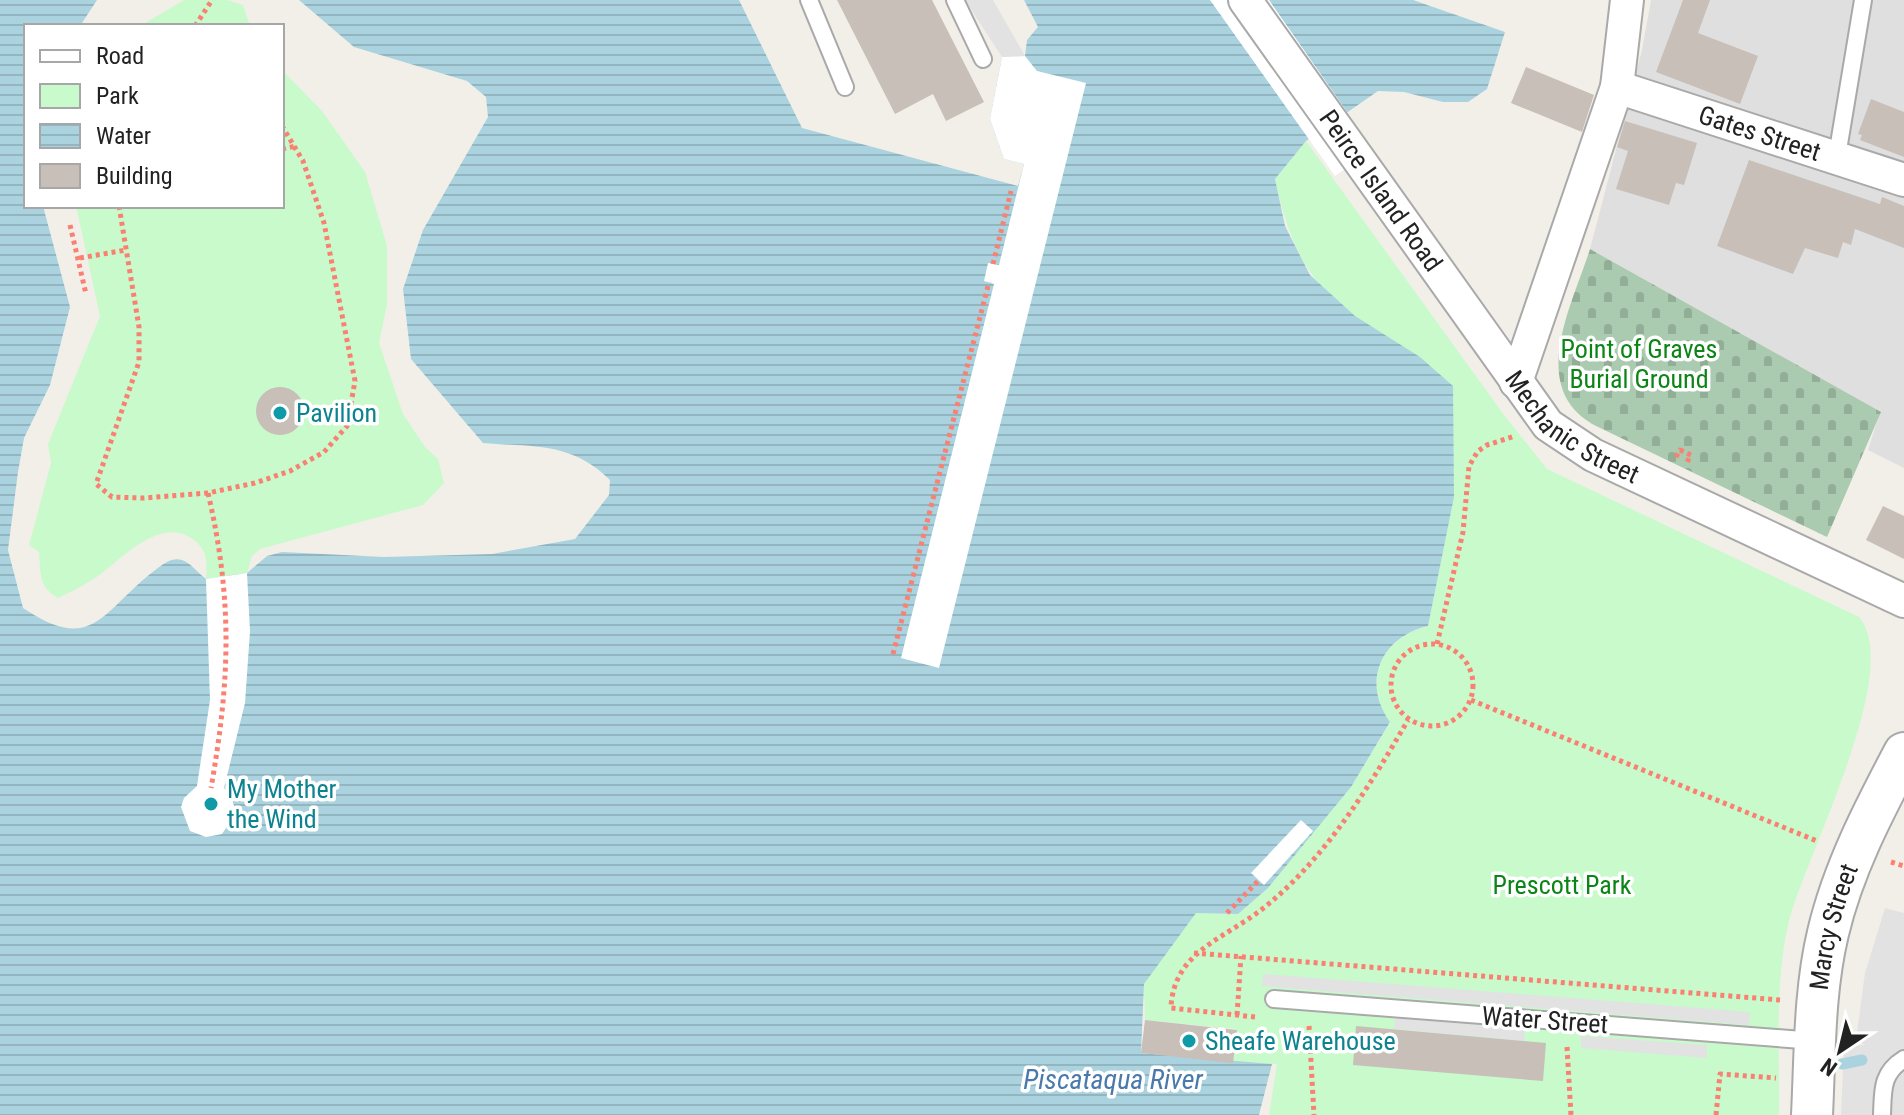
<svg xmlns="http://www.w3.org/2000/svg" width="1904" height="1115" font-family="'Roboto Condensed',sans-serif">
<style>
.residential{fill:#e0dfdf}
.cemetery{fill:url(#cemetery-stones)}
.park{fill:#c8facc}
.parking{fill:#e2e2e2}
.water{fill:url(#water-rules)}
.pier{fill:#fff}
.lines{fill:none;stroke-linecap:round;stroke-linejoin:round}
.stream{stroke:#aad3df;stroke-width:11}
.building{fill:#c7bfb8}
.service-casing{stroke:#a9a9a9;stroke-width:20}
.minor-casing{stroke:#a9a9a9;stroke-width:36}
.tertiary-casing{stroke:#a9a9a9;stroke-width:44}
.path{stroke:#fa8072;stroke-width:5;stroke-dasharray:4 4;stroke-linecap:butt}
.service{stroke:#fff;stroke-width:16}
.minor{stroke:#fff;stroke-width:32}
.tertiary{stroke:#fff;stroke-width:40}
.culture-dot{fill:#0f9aa8;stroke:#fff;stroke-width:3}
.labels{text-anchor:middle;stroke-width:7;stroke-linejoin:round;paint-order:stroke}
.street-label{font-size:26px;fill:#222;stroke:#fff}
.park-label{font-size:26px;fill:#0c8416;stroke:#fff}
.culture-label{font-size:26px;fill:#0d838f;stroke:#fff;text-anchor:start}
.water-label{font-size:28px;font-style:italic;fill:#4a7aab;stroke:#fff}
</style>
<defs>
<pattern id="cemetery-stones" width="16" height="16" patternUnits="userSpaceOnUse" patternTransform="scale(2)"><rect width="16" height="16" fill="#aacbaf"/><path d="M2 7V4a2 2 0 0 1 4 0v3zM10 15v-3a2 2 0 0 1 4 0v3z" fill="#92ae96"/></pattern>
<pattern id="water-rules" width="6" height="5" patternUnits="userSpaceOnUse" patternTransform="scale(2)"><rect width="6" height="5" fill="#aad3df"/><path d="M0 2.5h6" fill="none" stroke="#92b5bf"/></pattern>
</defs>
<rect width="100%" height="100%" fill="#f2efe9"/>
<path class="residential" d="M1651 0H1904V468L1868 450 1880 412 1590 249 1642 50Z"/>
<path class="cemetery" d="M1590 249 1881 412 1827 537 1596 426C1526 389 1572 306 1590 249Z"/>
<g class="park">
<path d="M184 0H227L243 5 250 26H140Z"/>
<path d="M282 70 322 111 365 172 387 246V305L379 343 403 414 425 447 438 459 444 483 423 505 260 549 252 556 247 573 206 579C207 563 208 551 194 540 159 513 119 563 92 580 81 587 70 592 58 598 38 586 41 574 39 552L29 545 51 463 48 444 100 316 76 206H282Z"/>
<path d="M1306 141 1504 415 1547 469 1859 617C1904 670 1806 855 1789 921 1774 983 1780 1051 1779 1115H1269L1277 1064 1233 1063 1236 1029 1145 1020 1144 984 1196 913 1238 914 1268 888 1351 787 1390 723C1361 682 1381 638 1428 626L1454 497 1420 357C1331 308 1297 281 1275 179Z"/>
</g>
<g class="parking">
<path d="M965 0H993L1025 56 1002 57Z"/>
<path d="M1885 908 1904 913V1115H1841L1844 1046 1865 1045 1856 1040 1865 973Z"/>
<path d="M1263 974 1750 1012 1749 1025 1262 986Z"/>
<path d="M1395 1018 1525 1029 1524 1041 1394 1029Z"/>
<path d="M1581 1036 1707 1045V1058L1581 1048Z"/>
</g>
<path class="water" d="M0 0H97L80 26H26V206H43L70 307 50 385 24 438 18 472 8 550 23 608C93 655 101 612 154 571 162 565 171 557 182 560 191 563 198 573 206 579L247 573 267 556 282 552 384 557 492 554 575 539 609 495 610 480C572 442 533 447 483 443L411 359 403 289 423 230 488 117 486 97 467 81 354 47 299 0H739L802 128 1018 186 1024 164 1004 159 990 119 1002 57 1025 56 1027 40 1038 27 1024 0H1413L1505 32 1487 89 1468 102H1443L1404 92 1378 91 1306 141 1275 179 1285 226 1310 275 1355 316 1420 357 1453 386 1454 497 1428 626C1381 637 1361 682 1390 722L1351 787 1268 888 1238 914 1196 913 1144 984 1141 1053 1272 1064 1259 1115H0Z"/>
<g class="pier">
<path d="M1210 0H1269L1373 149 1335 176Z"/>
<path d="M1025 56 1037 71 1086 83 939 668 901 658 994 284 984 281 988 263 999 265 1024 164 1004 159 990 119 1002 57Z"/>
<path d="M247 573 250 631 245 703 224 788 231 795 236 813 222 834 206 837 190 831 181 807 184 798 197 786 210 700 206 579Z"/>
<path d="M1301 820 1313 831 1264 885 1251 873Z"/>
</g>
<g class="lines">
<path class="stream" d="M1842 1064 1862 1060"/>
</g>
<g class="building">
<path d="M837 0H932L984 102 946 121 933 94 895 114Z"/>
<path d="M1683 0H1710L1698 33 1758 56 1740 104 1656 72Z"/>
<path d="M1526 67 1594 95 1582 132 1511 103Z"/>
<path d="M1871 99 1904 112V157L1860 140 1862 135 1858 134Z"/>
<path d="M1625 121 1697 143 1684 185 1676 183 1669 205 1616 189 1628 151 1617 147Z"/>
<path d="M1749 160 1880 204 1882 197 1904 206V248L1855 229 1851 245 1843 242 1838 258 1805 248 1793 274 1717 246Z"/>
<circle cx="280" cy="411" r="24"/>
<path d="M1883 506 1904 516V559L1866 540Z"/>
<path d="M1145 1020 1237 1030 1233 1063 1141 1053Z"/>
<path d="M1356 1026 1546 1043 1543 1081 1353 1065Z"/>
</g>
<g class="lines">
<g class="service-casing">
<g id="service">
<path d="M809 0 845 87"/>
<path d="M955 0 983 59"/>
<path d="M1837 156 1863 0"/>
<path d="M1274 999 1815 1041"/>
<path d="M1882 1115C1883 1091 1881 1073 1904 1059"/>
</g>
</g>
<g class="minor-casing">
<g id="minor">
<path id="s1" d="M1245 0 1548 425 1593 455 1904 601"/>
<path id="s2" d="M1617 87 1904 180"/>
<path d="M1516 382 1617 87 1627 0"/>
</g>
</g>
<g class="tertiary-casing">
<g id="tertiary">
<path id="s3" d="M1812 1115C1815 1055 1814 991 1828 933 1843 869 1874 810 1904 753"/>
</g>
</g>
<g class="path">
<path d="M195 26 212 0"/>
<path d="M282 149 296 146"/>
<path d="M119 206 139 327V362L96 484 112 497 144 498 208 493 255 483 290 471 324 452 347 426 355 381 324 223 303 161 282 126"/>
<path d="M70 225 86 294"/>
<path d="M80 258 126 250"/>
<path d="M993 264 1011 191"/>
<path d="M1676 457 1680 450 1691 455 1686 464"/>
<path d="M208 493C233 601 230 680 211 788"/>
<circle cx="1432" cy="685" r="41"/>
<path d="M1437 644 1463 532 1469 466 1478 451 1487 445 1515 436"/>
<path d="M893 654 989 282"/>
<path d="M1471 700 1817 841"/>
<path d="M1891 862 1904 866"/>
<path d="M1227 913 1259 880"/>
<path d="M1194 953 1780 1000"/>
<path d="M1237 1015 1241 956"/>
<path d="M1255 1017 1171 1008C1173 953 1223 939 1261 910 1324 861 1369 787 1408 720"/>
<path d="M1309 1026 1314 1115"/>
<path d="M1567 1047 1571 1115"/>
<path d="M1716 1115 1720 1074 1776 1078"/>
</g>
<use href="#service" class="service"/>
<use href="#minor" class="minor"/>
<use href="#tertiary" class="tertiary"/>
</g>
<g class="culture-dot">
<circle cx="280" cy="413" r="8"/>
<circle cx="211" cy="804" r="8"/>
<circle cx="1189" cy="1041" r="8"/>
</g>
<g class="labels">
<g class="street-label">
<text dy="9" stroke="none"><textPath href="#s2" startOffset="150">Gates Street</textPath></text>
<text dy="9" stroke="none"><textPath href="#s1" startOffset="234">Peirce Island Road</textPath></text>
<text dy="9" stroke="none"><textPath href="#s1" startOffset="542">Mechanic Street</textPath></text>
<text dy="9" stroke="none"><textPath href="#s3" startOffset="190">Marcy Street</textPath></text>
<text transform="translate(1545 1020) rotate(4)" y="9">Water Street</text>
</g>
<g class="park-label">
<text x="1639" y="358">Point of Graves<tspan x="1639" dy="30">Burial Ground</tspan></text>
<text x="1562" y="894">Prescott Park</text>
</g>
<g class="culture-label">
<text x="296" y="422">Pavilion</text>
<text x="227" y="798">My Mother<tspan x="227" dy="30">the Wind</tspan></text>
<text x="1205" y="1050">Sheafe Warehouse</text>
</g>
<g class="water-label">
<text x="1113" y="1089">Piscataqua River</text>
</g>
</g>
<rect x="24" y="24" width="260" height="184" fill="#ffffff" stroke="#a7a7a7" stroke-width="2"/>
<rect x="40" y="50" width="40" height="12" fill="#ffffff" stroke="#a7a7a7" stroke-width="2"/>
<text x="96" y="64" font-size="24" fill="#222222">Road</text>
<rect x="40" y="84" width="40" height="24" fill="#c8facc" stroke="#a7a7a7" stroke-width="2"/>
<text x="96" y="104" font-size="24" fill="#222222">Park</text>
<rect x="40" y="124" width="40" height="24" fill="url(#water-rules)" stroke="#a7a7a7" stroke-width="2"/>
<text x="96" y="144" font-size="24" fill="#222222">Water</text>
<rect x="40" y="164" width="40" height="24" fill="#c7bfb8" stroke="#a7a7a7" stroke-width="2"/>
<text x="96" y="184" font-size="24" fill="#222222">Building</text>
<g transform="translate(1840 1051) rotate(215)" stroke="#ffffff" stroke-width="6" paint-order="stroke">
<path d="M0-6L14 30L0 20L-14 30Z" fill="#222222"/>
<text y="-12" font-size="22" font-weight="bold" text-anchor="middle" fill="#222222">N</text>
</g>
</svg>
